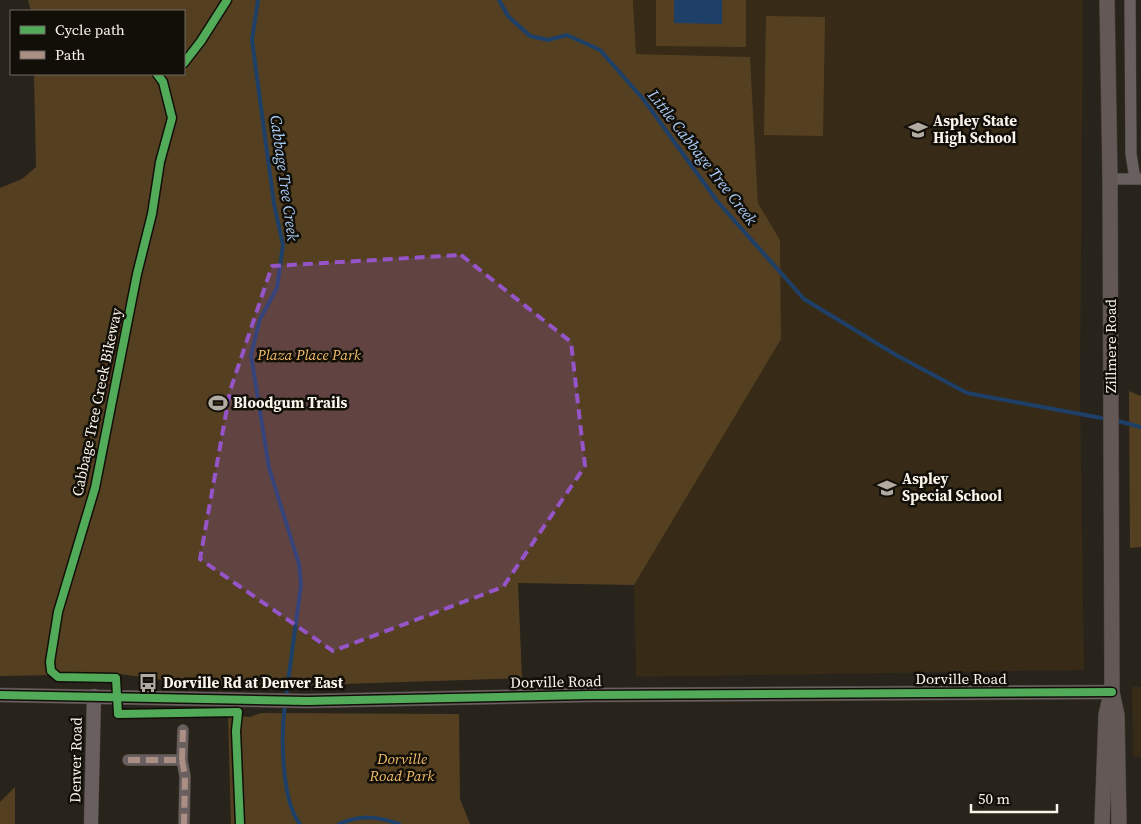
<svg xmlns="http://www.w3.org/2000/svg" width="1141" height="824" font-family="'Source Serif 4',serif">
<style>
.built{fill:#372b17}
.green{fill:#544021}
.water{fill:#1e4068}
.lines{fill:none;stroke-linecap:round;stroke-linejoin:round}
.stream{stroke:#1e4068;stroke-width:4}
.minor-casing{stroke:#453f39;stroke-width:12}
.tertiary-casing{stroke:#453f39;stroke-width:15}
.secondary-casing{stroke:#453f39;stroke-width:16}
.minor{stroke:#695f5e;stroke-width:11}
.tertiary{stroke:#695f5e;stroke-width:14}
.secondary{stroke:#635855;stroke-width:15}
.quiet{stroke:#ac8f84;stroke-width:6;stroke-dasharray:12 6;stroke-linecap:butt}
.cycleway-casing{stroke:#120e08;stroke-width:11}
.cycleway{stroke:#51ab58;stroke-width:8}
.marked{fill:#9554c8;fill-opacity:0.2;stroke:#9554c8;stroke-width:4;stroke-dasharray:10 6;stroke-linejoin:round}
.labels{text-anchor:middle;stroke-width:5;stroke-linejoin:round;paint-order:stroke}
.poi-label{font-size:15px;font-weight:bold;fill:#fbf4ea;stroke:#120e08;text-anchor:start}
.street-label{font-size:15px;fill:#fbf4ea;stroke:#120e08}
.park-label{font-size:15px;font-style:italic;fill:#f0bc68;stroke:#120e08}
.water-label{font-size:16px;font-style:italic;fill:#aacdf8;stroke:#120e08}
</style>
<rect width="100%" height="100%" fill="#28231b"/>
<g class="built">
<path d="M633 0H1083L1080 392 1084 670 636 677 634 585 781 338 780 240 758 203 750 57 636 54Z"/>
<path d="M1132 687H1141V757H1133Z"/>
</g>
<g class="green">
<path d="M28 0H633L636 54 750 57 758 203 780 240 781 339 634 585 518 583 522 678 221 688 120 674 0 676V188L22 179 36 167 34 74H184V11H31Z"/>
<path d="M656 0H746V47L656 46Z"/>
<path d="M766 16 825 17 823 136 764 135Z"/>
<path d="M1129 391 1141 396V547L1130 548Z"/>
<path d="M261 713 459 714 460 799 470 824H231L228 715 250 717Z"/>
<path d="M15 787V824H0V802Z"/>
</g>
<path class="water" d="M674 0H722V24L674 23Z"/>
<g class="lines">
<g class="stream">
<path d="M258 0 252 40 274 204 283 245 277 288 260 319 251 355 269 468 299 564 301 585 286 697"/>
<path d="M499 0 508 16 530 36 548 40 567 35 600 50 644 100 717 201 804 299 896 355 967 393 1107 419"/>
<path d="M1114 420 1141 427"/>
<path d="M285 704C281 734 281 801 300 824"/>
<path d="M339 824C360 815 377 816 399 824"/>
</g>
<g class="minor-casing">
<g id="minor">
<path d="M1130 0 1131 154 1135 179"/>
<path d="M1110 179H1141"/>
<path d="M128 760H182L185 776 184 824"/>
<path d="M182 760 183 730"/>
</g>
</g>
<g class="tertiary-casing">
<g id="tertiary">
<path d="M0 695 307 701 588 695 1112 692"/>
<path d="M91 824 94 696"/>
</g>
</g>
<g class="secondary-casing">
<g id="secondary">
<path d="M1107 0 1110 179 1112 692 1117 715 1119 824"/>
<path d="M1102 824 1106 715 1111 693"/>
</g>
</g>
<use href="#minor" class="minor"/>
<use href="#tertiary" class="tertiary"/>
<use href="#secondary" class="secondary"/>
<g class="quiet">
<path d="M128 760H182L185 776 184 824"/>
<path d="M182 760 183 730"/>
</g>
<g class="cycleway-casing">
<g id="cycleway">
<path d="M184 63 201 41 227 0"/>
<path d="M157 74 163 82 172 118 160 162 152 214 137 274 95 488 58 612 50 662 51 671 58 677 116 678 118 714 238 712 236 731 240 824"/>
<path d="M0 695 307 701 588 695 1112 692"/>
</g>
</g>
<use href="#cycleway" class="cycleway"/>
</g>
<path class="marked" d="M461 255 571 342 585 466 503 587 333 651 200 559 230 391 272 266Z"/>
<defs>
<g id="school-bare" transform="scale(1.5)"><path d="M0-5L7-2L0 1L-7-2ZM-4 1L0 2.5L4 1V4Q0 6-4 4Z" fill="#b1aba2" stroke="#120e08" stroke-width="2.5" paint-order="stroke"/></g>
<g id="stadium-bare" transform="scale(1.5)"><path d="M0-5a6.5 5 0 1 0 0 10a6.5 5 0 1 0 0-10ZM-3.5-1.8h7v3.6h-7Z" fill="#b1aba2" stroke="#120e08" stroke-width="2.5" paint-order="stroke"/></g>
<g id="bus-bare" transform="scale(1.5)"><path d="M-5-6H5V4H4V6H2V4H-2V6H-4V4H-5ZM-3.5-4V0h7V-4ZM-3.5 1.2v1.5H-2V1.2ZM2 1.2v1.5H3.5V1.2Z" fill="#b1aba2" stroke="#120e08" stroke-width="2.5" paint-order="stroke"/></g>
</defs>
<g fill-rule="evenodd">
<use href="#school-bare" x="918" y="130"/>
<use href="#stadium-bare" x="218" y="403"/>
<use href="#school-bare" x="887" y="488"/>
<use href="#bus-bare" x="148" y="683"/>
</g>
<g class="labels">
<g class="poi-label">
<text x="933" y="126">Aspley State<tspan x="933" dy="17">High School</tspan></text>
<text x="233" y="408">Bloodgum Trails</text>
<text x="902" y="484">Aspley<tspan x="902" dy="17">Special School</tspan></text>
<text x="163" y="688">Dorville Rd at Denver East</text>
</g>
<g class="street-label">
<text transform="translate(1111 346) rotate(-90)" y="5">Zillmere Road</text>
<text transform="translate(97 402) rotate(-78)" y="5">Cabbage Tree Creek Bikeway</text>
<text x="961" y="684">Dorville Road</text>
<text transform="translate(556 682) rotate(-1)" y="5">Dorville Road</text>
<text transform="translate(76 760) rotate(-89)" y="5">Denver Road</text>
</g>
<g class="park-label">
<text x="309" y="360">Plaza Place Park</text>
<text x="402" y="764">Dorville<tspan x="402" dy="17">Road Park</tspan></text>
</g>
<g class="water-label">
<text transform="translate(703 157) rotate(52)" y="6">Little Cabbage Tree Creek</text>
<text transform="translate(285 178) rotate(82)" y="6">Cabbage Tree Creek</text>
</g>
</g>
<rect x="10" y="10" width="175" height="65" fill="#120e08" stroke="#6f6a62"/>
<rect x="20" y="26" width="25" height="8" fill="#51ab58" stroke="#6f6a62"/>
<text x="55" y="35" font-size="15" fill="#fbf4ea">Cycle path</text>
<rect x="20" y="51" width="25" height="8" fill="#ac8f84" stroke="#6f6a62"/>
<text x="55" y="60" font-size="15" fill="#fbf4ea">Path</text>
<path d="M971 804v8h86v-8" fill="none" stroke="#fbf4ea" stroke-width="2.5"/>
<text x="978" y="804" font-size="15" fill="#fbf4ea" stroke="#120e08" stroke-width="4" paint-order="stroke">50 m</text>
</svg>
